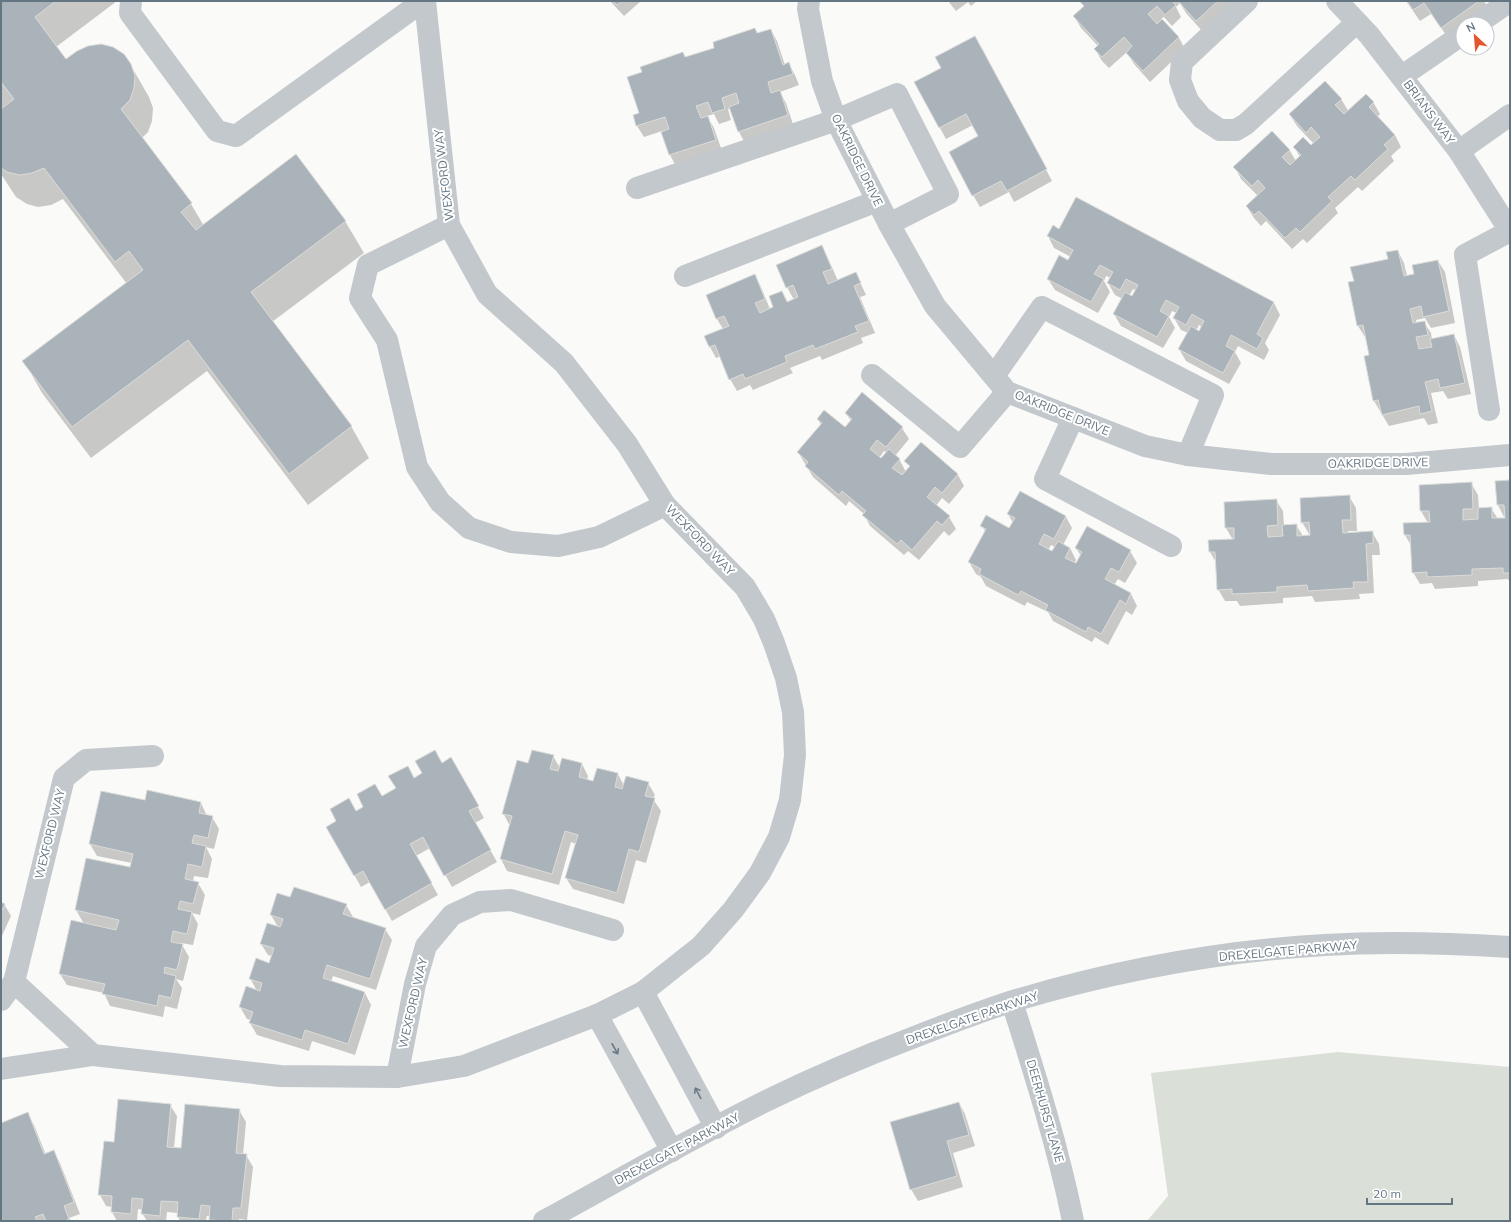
<svg xmlns="http://www.w3.org/2000/svg" width="1511" height="1222" font-family="Mulish,sans-serif">
<style>
.green{fill:#dadfd7}
.shadow{fill:#0003;fill-rule:evenodd}
.building{fill:#aab3b9;stroke:#dcdcda}
.lines{fill:none;stroke-linecap:round;stroke-linejoin:round}
.minor{stroke:#c3c8cc;stroke-width:22}
.oneway{stroke:#6a7a87}
.labels{text-anchor:middle;stroke-width:4;stroke-linejoin:round;paint-order:stroke}
.street-label{font-size:12px;fill:#657683;stroke:#fff}
</style>
<rect width="100%" height="100%" fill="#fafaf8"/>
<path class="green" d="M1338 1052 1510 1067V1221H1147L1168 1196 1151 1073Z"/>
<g class="shadow">
<path d="M1 1H117L56 47 66 61 130 64 149 97 153 108 152 121 148 132 142 138 191 204 204 226 345 221 364 253 272 322 351 426 369 458 308 505 207 371 91 458 42 393 24 361 127 284 63 199 51 205 38 207 27 204 16 197 1 174Z"/>
<path d="M610 1H641L624 16Z"/>
<path d="M948 1H977L971 6 968 2 956 11Z"/>
<path d="M1082 1H1237L1203 32 1186 13 1180 3 1176 7 1181 17 1172 26 1164 17 1161 19 1179 38 1185 49 1150 82 1134 64 1127 52 1109 68 1102 61 1095 49 1098 46 1081 28 1074 16 1084 7 1081 2Z"/>
<path d="M1406 1H1484L1490 10 1449 39 1431 14 1420 21Z"/>
<path d="M771 30 777 41 785 65 789 64 795 75 799 85 780 92 786 103 794 127 745 143 739 132 731 108 728 109 731 120 719 124 714 114 707 116 714 128 722 151 676 166 670 155 662 131 644 137 637 126 634 116 641 113 686 58Z"/>
<path d="M982 48 1052 181 1014 202 1009 192 980 207 973 195 979 137 973 125 946 139 940 128Z"/>
<path d="M1341 99 1349 112 1373 102 1380 114 1377 117 1395 135 1401 147 1391 156 1394 161 1362 191 1358 187 1335 208 1338 213 1307 243 1303 239 1292 249 1266 221 1261 226 1254 218 1247 207 1258 196 1241 179 1235 167 1272 132 1290 151 1296 161 1300 157 1294 147H1311L1314 144 1297 126 1290 115Z"/>
<path d="M1077 198 1274 303 1280 315 1265 343 1269 350 1264 360 1238 346 1235 352 1241 363 1229 384 1186 361 1179 349 1188 333 1181 330 1174 318 1177 313 1172 311 1169 317 1175 328 1163 348 1121 326 1114 314 1123 299 1115 295 1108 283 1111 278 1106 276 1104 281 1110 292 1098 313 1055 290 1048 279 1068 261 1071 257 1054 248 1048 236 1059 230ZM1133 289 1136 291 1133 297 1129 296ZM1199 325 1202 327 1199 333 1196 331Z"/>
<path d="M822 247 828 258 838 281 856 273 866 295 860 297 875 333 861 338 863 343 822 360 820 356 790 368 793 373 753 390 750 385 737 391 730 379 721 356 716 358 710 347 723 329 717 319 707 295 755 275 761 287 770 309 774 308 782 292 788 302 794 300 787 287Z"/>
<path d="M1398 251 1404 263 1407 276 1415 274 1438 261 1445 272 1455 323 1431 328 1425 318 1416 320 1417 324 1424 322 1431 333 1432 340 1454 335 1460 347 1471 394 1448 399 1443 391 1431 393 1438 423 1428 425 1424 418 1389 426 1374 401 1370 356 1366 337H1365L1358 326 1355 282 1389 260Z"/>
<path d="M846 413 902 428 909 439 895 456 899 459 906 472 910 468 906 461 921 443 958 475 964 486 949 504 942 498 936 506 949 517 956 529 949 536 944 531 919 560 908 551 904 555 870 526 864 514 849 501 846 506 813 477 798 452 821 425 818 419 845 429 851 421ZM884 451 887 453 881 460 879 458Z"/>
<path d="M1510 481V583L1508 579 1478 581V586L1435 589 1432 583 1420 584 1413 572 1412 547 1405 535 1428 523 1421 511 1420 486 1471 483 1478 495 1479 509 1491 508 1498 519H1506V516L1504 517 1498 505Z"/>
<path d="M1020 492 1066 517 1072 528 1063 545 1070 548 1076 560 1074 564 1076 565 1081 556 1076 548 1130 551 1137 563 1125 583 1118 579 1114 585 1131 594 1137 606 1132 615 1126 611 1108 645 1095 637 1092 642 1053 621 1048 612 1027 602 1025 606 986 586 981 577 976 574 969 562 986 533 982 526 1010 529 1013 523 1008 514ZM1051 545 1055 547 1052 552 1048 550Z"/>
<path d="M1349 496 1356 508 1357 531H1348V534L1372 532 1379 544 1380 555H1372L1374 593 1359 594 1360 599 1315 602 1312 596 1283 598V603L1240 606 1237 601H1225L1218 589 1217 564 1210 552 1233 540 1226 528 1276 500 1283 511 1284 526 1296 525 1303 536H1311V534H1309L1302 522Z"/>
<path d="M553 756 560 768 562 759 582 764 588 776 587 780 594 782 618 774 624 786 648 783 655 795 653 799 661 811 646 863 636 860 624 904 573 889 566 878 576 844 571 842 559 885 507 871 501 859 510 826 503 813 529 764Z"/>
<path d="M442 764 457 770 484 818 475 823 497 862 452 887 430 848 416 856 438 895 392 921 370 882 361 887 328 828Z"/>
<path d="M145 802 201 803 207 816 212 817 219 829 214 849 206 847 212 859 208 878 194 876 193 882 198 883 205 895 200 915 192 913 198 924 193 945 181 943 189 957 183 981 176 979 182 988 177 1009 165 1006 163 1017 110 1006 104 993 67 985 60 974 84 924 76 910 131 868 132 863 97 856 90 844Z"/>
<path d="M291 898 346 905 353 917 352 918 385 929 392 940 376 990 333 976 331 982 365 993 371 1005 355 1055 312 1041 309 1051 257 1035 250 1023 251 1020 247 1019 240 1007 257 991 250 978 270 964 272 956 268 955 261 944 278 927 271 915Z"/>
<path d="M1 903 4 904 11 916 1 938Z"/>
<path d="M959 1103 965 1114 975 1146 953 1153 963 1187 918 1201 911 1189Z"/>
<path d="M170 1105 177 1116 174 1148 182 1149 239 1110 246 1122 243 1155H246L253 1167 247 1220 239 1219V1221H211L210 1216H207L206 1221H180L178 1217V1213L167 1212 166 1221H147L142 1213 143 1210 138 1209 137 1221H117L112 1212V1207L106 1206 100 1195 115 1143Z"/>
<path d="M27 1113 34 1125 46 1155 54 1152 60 1163 80 1214 69 1218 71 1221H1V1124Z"/>
</g>
<g class="building">
<path d="M1 1H56L35 17 66 59 77 51 88 46 101 44 113 47 124 54 131 64 135 76 134 88 130 100 121 109 192 203 181 212 196 230 296 154 346 221 251 292 352 426 289 474 188 340 72 427 22 361 143 270 129 251 115 262 44 168 32 173 20 175 7 172 1 168V109L14 99 1 82Z"/>
<path d="M613 1H622L617 5Z"/>
<path d="M1081 1H1172L1176 5 1165 15 1157 6 1148 14 1157 24 1162 19 1179 37 1143 71 1126 53 1132 46 1124 37 1102 57 1094 49 1099 44 1073 16 1084 6 1080 2Z"/>
<path d="M1178 1H1218L1196 21Z"/>
<path d="M1407 1H1479L1441 28 1424 3 1413 10Z"/>
<path d="M755 28 757 33 771 29 783 65 789 62 793 74 768 82 771 93 780 90 788 115 738 132 729 107 739 103 736 93 722 98 725 109 712 113 708 102 696 106 701 118 708 116 716 140 669 155 661 132 669 129 665 117 636 126 633 115 639 113 627 77 642 72 640 67 683 52 685 57 714 48 713 42Z"/>
<path d="M975 36 1047 169 1007 191 1001 181 972 196 949 152 978 136 966 114 939 128 914 82 941 68 935 57Z"/>
<path d="M1325 81 1342 99 1335 105 1344 114 1366 94 1374 102 1369 107 1395 135 1384 145 1388 149 1355 180 1351 176 1328 197 1332 201 1300 232 1296 228 1285 238 1259 211 1254 215 1246 206 1265 188 1258 180 1252 186 1233 167 1272 131 1290 150 1282 157 1290 165 1301 155 1293 147 1303 137 1311 145 1320 137 1311 127 1306 133 1289 114Z"/>
<path d="M1076 197 1274 302 1257 334 1263 338 1257 349 1231 335 1226 346 1235 351 1223 373 1178 349 1191 326 1199 331 1204 321 1192 314 1186 325 1173 318 1179 307 1166 300 1160 311 1169 316 1157 337 1113 314 1125 292 1132 296 1138 285 1126 279 1120 290 1107 283 1113 272 1100 265 1094 274 1104 279 1091 302 1047 279 1059 255 1068 260 1073 250 1047 236 1053 225 1059 229Z"/>
<path d="M822 245 832 269 823 272 828 284 856 272 861 283 854 286 869 321 855 326 858 332 815 349 813 345 785 356 787 362 745 379 743 374 729 380 715 345 709 347 704 336 729 326 724 316 716 319 706 295 755 274 765 299 755 303 760 313 773 307 769 296 782 291 787 302 798 297 793 285 786 288 776 265Z"/>
<path d="M1398 250 1404 276 1414 274 1412 265 1438 260 1449 311 1423 317 1421 306 1410 309 1413 323 1425 321 1428 335 1416 337 1419 349 1432 347 1430 339 1454 334 1465 383 1440 388 1438 379 1425 382 1432 411 1420 414 1419 406 1382 415 1378 400 1373 401 1364 356 1369 355 1363 325 1357 326 1348 282 1354 281 1350 267 1388 259 1386 252Z"/>
<path d="M862 392 903 427 886 447 877 440 870 449 881 458 889 449 900 459 892 468 902 475 910 466 904 461 921 442 958 474 942 493 935 487 927 497 950 516 942 525 937 521 912 550 901 540 897 544 862 515 866 511 842 491 839 495 805 466 808 462 797 452 822 423 817 419 824 410 845 427 852 419 845 413Z"/>
<path d="M1510 480V573H1503V568L1472 569V575L1427 577V572L1412 573 1410 535H1404L1403 523 1430 522 1429 511H1420L1419 485 1472 482 1473 509H1463V520L1478 519V508L1492 507V518H1505L1504 505H1497L1495 481Z"/>
<path d="M1020 491 1066 516 1054 539 1044 534 1039 544 1052 551 1058 541 1070 548 1065 558 1076 563 1082 552 1075 548 1087 526 1131 550 1119 572 1111 568 1105 579 1131 593 1126 604 1120 600 1101 634 1088 627 1086 632 1045 610 1048 605 1021 591 1018 595 979 574 981 569 968 562 986 529 980 526 986 515 1009 528 1015 518 1007 514Z"/>
<path d="M1350 495 1351 520H1342L1343 533 1373 531V543L1366 544 1368 582H1353L1354 588 1308 591 1307 585 1277 587V592L1232 594V589L1217 590 1215 552H1209L1208 540 1234 539V528H1225L1224 502 1277 499 1278 525 1267 526 1268 537 1283 536 1282 525 1297 524V536L1310 535 1309 522 1301 523 1300 498Z"/>
<path d="M435 750 442 763 451 757 479 806 469 811 491 850 444 876 423 837 410 844 432 883 385 910 363 871 354 876 326 827 336 821 330 809 349 798 356 811 363 807 357 794 375 784 382 796 396 788 388 776 408 766 414 778 422 773 415 761Z"/>
<path d="M532 750 554 755 550 769 558 771 562 758 582 763 579 777 593 781 597 768 618 773 615 787 622 789 626 776 649 782 645 796 655 798 639 852 629 849 617 893 565 878 578 835 565 831 552 874 500 859 512 816 502 814 517 760 528 763Z"/>
<path d="M147 790 201 802 199 813 213 816 208 838 194 835 192 843 206 846 202 867 188 864 185 879 199 882 193 904 180 901 178 909 192 912 187 934 173 931 171 942 183 944 177 970 165 967 164 973 176 976 171 998 159 995 157 1006 102 994 105 984 59 974 71 920 116 930 119 920 75 910 86 858 130 867 133 854 89 844 101 791 145 800Z"/>
<path d="M294 887 347 904 343 914 386 928 370 979 327 965 323 978 365 992 348 1044 305 1030 302 1040 249 1023 253 1012 239 1007 246 986 260 991 262 983 249 979 256 958 269 963 274 948 260 944 267 923 280 927 283 919 270 915 277 893 290 897Z"/>
<path d="M1 902 5 904 1 913Z"/>
<path d="M118 1099 171 1104 167 1147 181 1148 185 1104 240 1109 236 1153 247 1154 241 1208H233L232 1221 209 1220 210 1206 201 1205 199 1219 177 1217 178 1202 161 1201 160 1216 141 1214 143 1199 132 1198 131 1214 111 1212 112 1196 98 1195 104 1141 114 1142Z"/>
<path d="M959 1102 969 1135 947 1141 957 1176 910 1190 890 1122Z"/>
<path d="M28 1112 44 1154 54 1150 74 1202 64 1206 69 1219 65 1221H46L43 1214 35 1217 37 1221H1V1123Z"/>
</g>
<g class="lines">
<g class="minor">
<path d="M131 1 130 13 217 131 236 136 423 1"/>
<path d="M809 1 808 9 822 81 836 120 889 224 935 306 1007 392 1145 446 1188 455 1271 464H1406L1510 455"/>
<path d="M1247 1 1182 62 1180 80 1188 101 1202 118 1220 130H1236L1246 124 1356 23"/>
<path d="M1337 1 1369 35 1459 151 1510 231"/>
<path d="M1477 24 1510 1"/>
<path d="M1402 76 1463 34"/>
<path d="M1459 151 1510 115"/>
<path d="M637 188 836 120 897 94 948 194 889 224"/>
<path d="M449 225 368 265 360 298 387 340 417 467 440 502 469 528 511 542 558 546 599 537 665 505"/>
<path d="M685 276 877 201"/>
<path d="M872 375 960 447 1007 392"/>
<path d="M994 376 1042 307 1213 395 1188 455"/>
<path d="M1489 410 1465 255 1510 231"/>
<path d="M1073 418 1045 479 1171 546"/>
<path d="M153 756 86 760 64 778 14 982 93 1055 280 1076 397 1077 464 1066 597 1015 643 992 701 946 733 910 760 873 779 837 790 800 795 755 793 712 786 678 774 643 764 619 745 587 665 505 627 444 564 363 487 294 449 225 425 1"/>
<path d="M643 992 716 1128"/>
<path d="M1 1000 14 982"/>
<path d="M1012 1002C1035 1074 1058 1147 1073 1221"/>
<path d="M597 1015 672 1151"/>
<path d="M1 1069 93 1055"/>
<path d="M397 1077 415 984 426 946 452 915 480 902 511 900 613 930"/>
<path d="M544 1221C618 1181 691 1138 766 1101 813 1078 862 1057 912 1038 945 1025 979 1012 1013 1001 1114 971 1220 951 1325 945 1387 941 1448 943 1510 947"/>
</g>
</g>
<defs><path id="oneway-shaft" d="M-6 0H5M1.5-3L5.5 0L1.5 3" fill="none" stroke-width="1.6" stroke-linecap="round" stroke-linejoin="round"/></defs>
<g class="oneway">
<use href="#oneway-shaft" transform="translate(615 1049) rotate(61)"/>
<use href="#oneway-shaft" transform="translate(698 1093) rotate(-118)"/>
</g>
<g class="labels">
<g class="street-label">
<text transform="translate(1429 112) rotate(53)" y="4">BRIANS WAY</text>
<text transform="translate(857 160) rotate(64)" y="4">OAKRIDGE DRIVE</text>
<text transform="translate(444 175) rotate(-97)" y="4">WEXFORD WAY</text>
<text transform="translate(1062 413) rotate(22)" y="4">OAKRIDGE DRIVE</text>
<text transform="translate(1378 463) rotate(-1)" y="4">OAKRIDGE DRIVE</text>
<text transform="translate(700 540) rotate(46)" y="4">WEXFORD WAY</text>
<text transform="translate(50 834) rotate(-76)" y="4">WEXFORD WAY</text>
<text transform="translate(1288 951) rotate(-5)" y="4">DREXELGATE PARKWAY</text>
<text transform="translate(413 1003) rotate(-77)" y="4">WEXFORD WAY</text>
<text transform="translate(972 1018) rotate(-19)" y="4">DREXELGATE PARKWAY</text>
<text transform="translate(1045 1111) rotate(74)" y="4">DEERHURST LANE</text>
<text transform="translate(677 1149) rotate(-28)" y="4">DREXELGATE PARKWAY</text>
</g>
</g>
<rect width="1511" height="1222" fill="none" stroke="#657683" stroke-width="4"/>
<g transform="translate(1475 36) rotate(334)"><circle r="19" fill="#ffffff" stroke="#c1c8cd"/>
<path d="M0-3L7 15L0 10L-7 15Z" fill="#e4572e"/>
<text y="-6" font-size="11" font-weight="bold" text-anchor="middle" fill="#657683">N</text>
</g>
<path d="M1367 1198v6h85v-6" fill="none" stroke="#657683" stroke-width="2"/>
<text x="1373" y="1198" font-size="12" fill="#657683" stroke="#ffffff" stroke-width="3" paint-order="stroke">20 m</text>
</svg>
